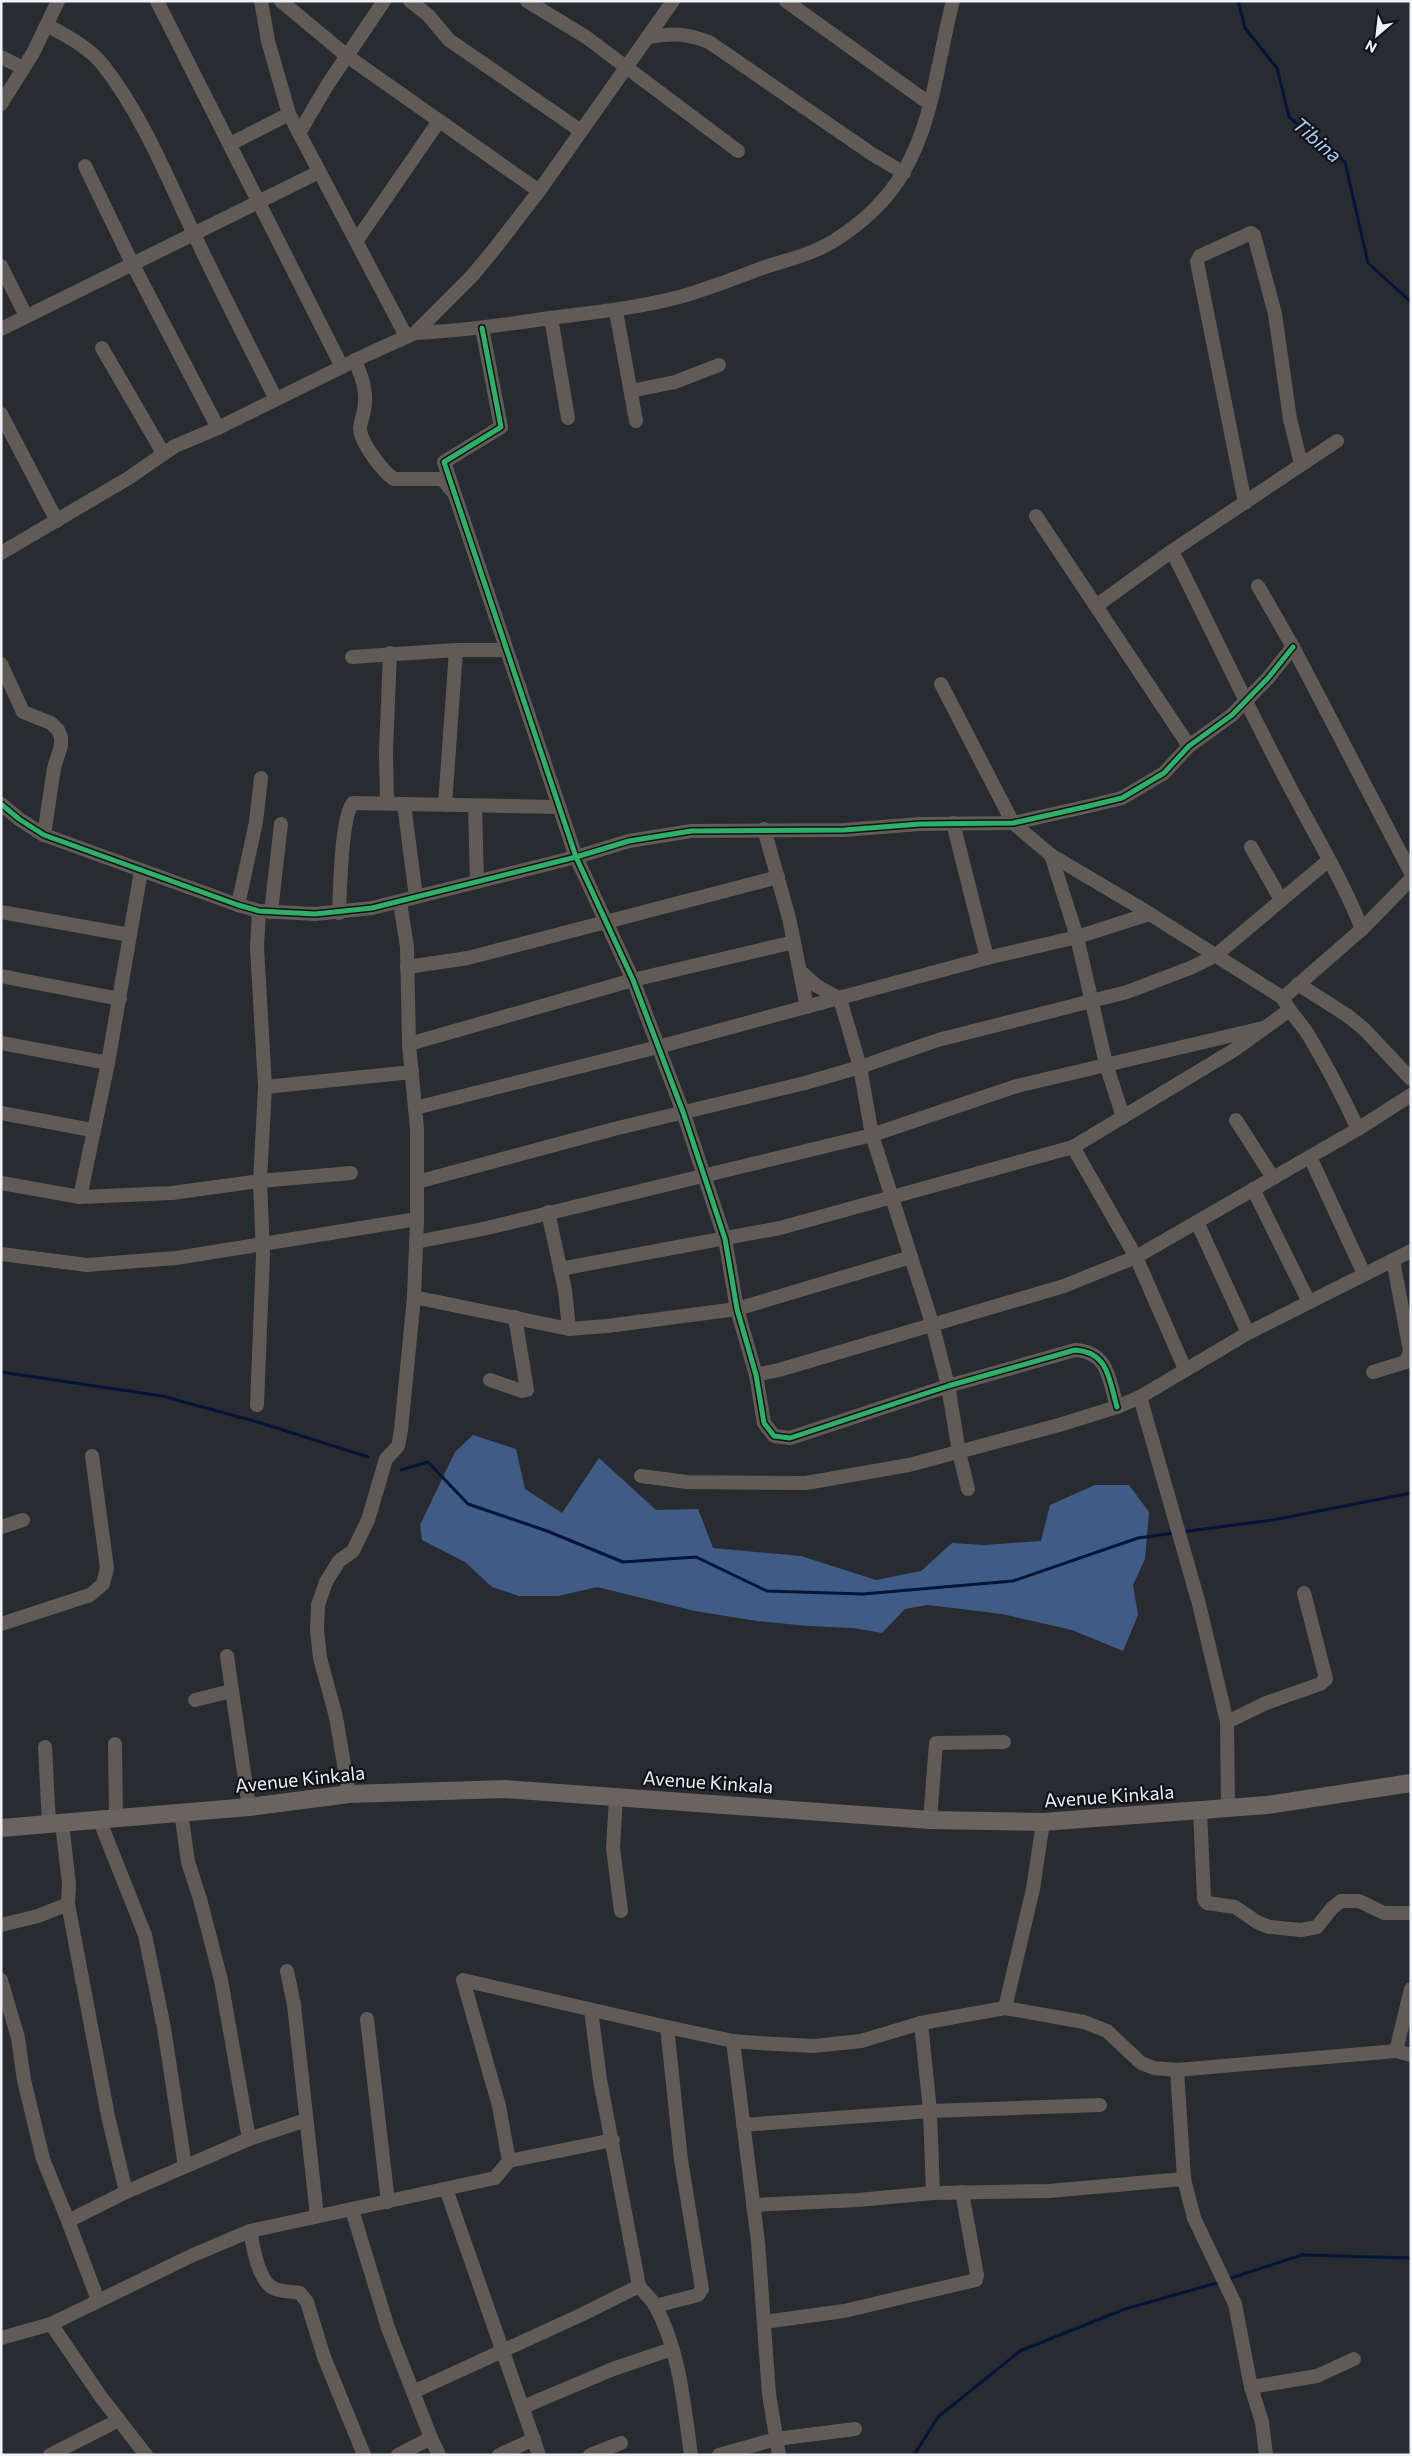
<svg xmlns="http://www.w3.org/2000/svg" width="1412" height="2456" font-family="Commissioner,sans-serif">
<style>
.forest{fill:#405b86}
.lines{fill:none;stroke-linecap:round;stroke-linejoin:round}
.stream{stroke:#04153a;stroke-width:3}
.minor{stroke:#605b56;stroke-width:14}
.major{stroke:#6a635f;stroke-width:18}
.cycleway-casing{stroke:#101216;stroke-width:8}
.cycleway{stroke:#2db169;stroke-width:5}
.labels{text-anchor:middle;stroke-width:4.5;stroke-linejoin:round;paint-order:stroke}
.street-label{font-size:19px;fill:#eef2f8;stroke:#101216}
.water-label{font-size:20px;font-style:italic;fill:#b0ccf8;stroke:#101216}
</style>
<rect width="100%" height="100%" fill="#282b30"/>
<path class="forest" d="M473 1435 516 1449 525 1489 562 1513 599 1458 656 1510 698 1509 713 1548 801 1556 876 1580 921 1571 952 1543 984 1545 1041 1541 1050 1505 1095 1485H1129L1149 1512 1145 1559 1133 1585 1138 1615 1123 1651 1072 1630 1002 1614 928 1605 905 1609 882 1633 853 1628 808 1626 757 1621 695 1611 597 1587 558 1596H519L492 1587 465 1562 422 1540 420 1525 455 1452Z"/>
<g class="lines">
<g class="stream">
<path d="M1238 1 1245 28 1277 68 1289 117 1345 162 1368 263 1411 302"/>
<path d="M1 1372 162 1396 261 1423 368 1457"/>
<path d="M401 1470 428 1462 468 1504 547 1531 623 1562 696 1557 767 1591 863 1594 1013 1581 1138 1538 1175 1533"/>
<path d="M1181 1532 1273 1520 1411 1493"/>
<path d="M1228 2279 1302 2255 1411 2258"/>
<path d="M914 2455 938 2417 1020 2351 1125 2309 1220 2282"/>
</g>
<g class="minor">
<path d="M157 1 342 367"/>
<path d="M261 1 268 41 289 114 406 336"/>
<path d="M281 1 347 56 539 191"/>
<path d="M410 1 428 15 449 40 581 131"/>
<path d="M527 1 586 37 738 151"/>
<path d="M786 1 930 104"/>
<path d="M47 25C66 36 89 47 103 65 141 113 167 177 193 232 220 289 248 344 276 399"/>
<path d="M649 37C674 33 685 33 709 42L872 154 904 173"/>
<path d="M1 57 23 68"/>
<path d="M1 104 33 53 58 1"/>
<path d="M299 133 328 84 384 1"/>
<path d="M230 144 289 114"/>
<path d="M85 166 132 263 218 428"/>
<path d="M357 240 439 121"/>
<path d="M1 266 26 316"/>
<path d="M616 311 636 421"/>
<path d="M551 318 568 418"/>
<path d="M482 328 501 427 444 462 576 857 633 980 683 1112 725 1239 737 1309 756 1375 764 1423 774 1436 790 1438 948 1386 1075 1350C1109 1352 1109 1380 1117 1407"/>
<path d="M1 329 319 172"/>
<path d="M415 333C460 331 504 325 550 318 595 312 639 308 683 296 710 288 736 278 762 268 786 260 810 255 832 242 860 225 888 200 904 171 934 120 938 57 953 1"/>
<path d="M102 348 163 453"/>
<path d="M355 360C360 373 366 387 365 402 365 411 361 419 360 428 360 442 383 472 394 479H440L444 481 451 490"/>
<path d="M631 391 675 382 719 365"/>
<path d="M1 414 57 521"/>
<path d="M1245 503 1197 262 1200 256 1251 233 1254 235 1275 314 1290 419 1301 464"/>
<path d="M1036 516 1189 746"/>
<path d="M1172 551C1209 624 1243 698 1281 770 1308 823 1340 874 1362 929"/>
<path d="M1 553 127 479 175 446 218 428 366 355 415 333 472 276 496 247 539 191 673 1"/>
<path d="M1258 586 1293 647 1411 873"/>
<path d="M1096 606 1172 551 1337 441"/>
<path d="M352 657 456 650H506"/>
<path d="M1 664 23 712 51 723 58 730 61 737V746L54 768 44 835"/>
<path d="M941 684 1013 823 1051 855 1142 909 1283 998C1289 1013 1301 1022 1309 1036 1327 1066 1343 1097 1358 1129"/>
<path d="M387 803 386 751 390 653"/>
<path d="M1 804 19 819 44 835 238 905 259 911 315 914 372 908 576 857 629 841 691 831 844 830 920 824 1013 823 1089 806 1122 798 1164 773 1189 746 1232 715 1268 678 1293 647"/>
<path d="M404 804 416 897"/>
<path d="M445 805 456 650"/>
<path d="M475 806 477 882"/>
<path d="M953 823 987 958"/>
<path d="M764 829 789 918 807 1007"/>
<path d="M1251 847 1281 900"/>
<path d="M1051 855 1077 937 1106 1064 1123 1117"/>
<path d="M238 905 256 822 261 778"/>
<path d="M1 912 130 935"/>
<path d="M271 912 281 824"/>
<path d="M339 913C340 892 341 816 353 803L558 807"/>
<path d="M407 967 468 958 778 877"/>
<path d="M801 972 817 986 840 999 860 1067 872 1135 932 1323 948 1386 959 1452 968 1489"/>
<path d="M1 976 120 999"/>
<path d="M1298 984 1348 1016 1364 1029 1411 1079"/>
<path d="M1283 998 1362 929 1411 879"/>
<path d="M1 1043 108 1063"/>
<path d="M409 1044 633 980 794 942"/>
<path d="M265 1087 412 1072"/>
<path d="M415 1108 658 1047 987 958 1077 937 1149 914"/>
<path d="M1 1113 92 1130"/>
<path d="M1236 1120 1273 1178"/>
<path d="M1073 1147 1136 1257 1185 1369"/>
<path d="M1310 1157 1364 1274"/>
<path d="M417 1182 614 1129 805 1083 860 1067 938 1040 1127 992 1190 968 1215 956 1329 860"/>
<path d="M1 1183 80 1197 172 1193 260 1181 351 1173"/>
<path d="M1253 1189 1309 1302"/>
<path d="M80 1197 108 1063 141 871"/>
<path d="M548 1212 565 1290 569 1329"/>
<path d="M1197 1222 1248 1333"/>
<path d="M416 1242 483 1229 872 1135 1017 1086 1263 1028"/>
<path d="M1 1254 87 1265 176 1258 417 1219"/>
<path d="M560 1269 780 1228 1073 1147 1234 1050 1288 1011"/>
<path d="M414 1297 569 1329 607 1326 737 1309 911 1257"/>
<path d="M1373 1372 1406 1362 1410 1351 1393 1260"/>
<path d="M756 1375 779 1370 1064 1286 1136 1257 1358 1129 1411 1095"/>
<path d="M490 1380 522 1391 527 1390 515 1317"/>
<path d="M1140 1397 1199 1604 1227 1722 1228 1808"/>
<path d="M257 1405 263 1255 260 1181 265 1087 257 947 259 911"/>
<path d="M641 1476 687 1482 806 1483 909 1465 1059 1425 1117 1407 1140 1397 1248 1333 1411 1251"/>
<path d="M1 1527 23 1520"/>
<path d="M1 1624 90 1595 103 1584 107 1568 92 1456"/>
<path d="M227 1656 249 1807"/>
<path d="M195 1700 231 1691"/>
<path d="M1227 1722 1266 1703 1320 1684 1326 1679 1304 1593"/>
<path d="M115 1744 116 1818"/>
<path d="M45 1747 49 1824"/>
<path d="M349 1794 336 1717 320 1658 317 1630 318 1605 326 1582 339 1561 353 1551 368 1520 386 1459 398 1446 401 1430 414 1297 417 1219V1129L409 1044 407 947 400 902"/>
<path d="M616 1798 613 1848 621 1911"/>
<path d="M1200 1811 1204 1899 1207 1903 1235 1907 1257 1922 1269 1927 1301 1930 1317 1927 1332 1908 1341 1901H1359L1384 1913H1411"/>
<path d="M181 1812 188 1862 200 1899 221 1980 249 2139 306 2120"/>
<path d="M99 1819 145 1935 164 2028 185 2166"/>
<path d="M930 1820 936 1743 1004 1742"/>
<path d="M68 1904 108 2116 126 2192"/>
<path d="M1 1925 38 1916 68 1904 69 1884 62 1823"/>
<path d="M287 1971 294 2005 317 2216"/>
<path d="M1 1980 18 2038 24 2080 43 2159 68 2221"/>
<path d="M1005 2008 1033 1889 1043 1822"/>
<path d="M591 2010 600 2080 639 2286C644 2293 652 2299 656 2307 680 2352 684 2406 691 2455"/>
<path d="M367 2019 388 2202"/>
<path d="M921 2023 930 2111 933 2193"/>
<path d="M733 2041 758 2242 769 2394 779 2455"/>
<path d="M1396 2051 1411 1989"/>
<path d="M1177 2070 1184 2179 1194 2218 1235 2304 1251 2387 1262 2422 1266 2455"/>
<path d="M743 2125 930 2111 1100 2105"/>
<path d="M509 2161 499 2106 463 1980 667 2027 733 2041 759 2043 814 2046 861 2041 921 2023 1005 2008 1084 2022 1107 2031 1141 2063 1154 2068 1177 2070 1396 2051 1411 2055"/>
<path d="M446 2189 539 2455"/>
<path d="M753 2205 858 2200 933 2193 1049 2191 1184 2179"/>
<path d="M352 2210 388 2328 413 2392"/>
<path d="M250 2231C253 2246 258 2280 273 2288 280 2292 291 2291 300 2293L307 2302 324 2357 364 2455"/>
<path d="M98 2300 68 2221 126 2192 249 2139"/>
<path d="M655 2306 698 2295 702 2289 681 2160 667 2027"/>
<path d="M764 2322 844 2311 976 2280 977 2275 962 2192"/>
<path d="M51 2324 101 2397 146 2455"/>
<path d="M1 2338 51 2324 191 2256 250 2231 495 2178 509 2161 613 2140"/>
<path d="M1251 2387 1317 2376 1354 2359"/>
<path d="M523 2407 613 2369 672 2349"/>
<path d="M431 2438 439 2455"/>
<path d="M50 2455 119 2420"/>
<path d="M398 2455 431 2438 413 2392 583 2314 639 2286"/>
<path d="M499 2455 534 2439"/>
<path d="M590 2455 621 2443"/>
<path d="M719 2455 776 2439 855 2429"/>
</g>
<path class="major" d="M1 1828 249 1807 349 1794 505 1789 930 1820 1043 1822 1267 1805 1411 1783"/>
<g class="cycleway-casing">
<g id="cycleway">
<path d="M482 328 501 427 444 462 576 857 633 980 683 1112 725 1239 737 1309 756 1375 764 1423 774 1436 790 1438 948 1386 1075 1350C1109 1352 1109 1380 1117 1407"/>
<path d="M1 804 19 819 44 835 238 905 259 911 315 914 372 908 576 857 629 841 691 831 844 830 920 824 1013 823 1089 806 1122 798 1164 773 1189 746 1232 715 1268 678 1293 647"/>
</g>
</g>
<use href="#cycleway" class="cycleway"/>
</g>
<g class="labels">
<g class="street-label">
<text transform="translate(300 1779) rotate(-6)" y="7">Avenue Kinkala</text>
<text transform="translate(708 1782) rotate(4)" y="7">Avenue Kinkala</text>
<text transform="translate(1109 1796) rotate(-4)" y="7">Avenue Kinkala</text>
</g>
<g class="water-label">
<text transform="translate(1317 140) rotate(41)" y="7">Tibina</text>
</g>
</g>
<rect width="1412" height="2456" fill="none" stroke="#eef2f8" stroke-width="5"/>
<g transform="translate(1377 35) rotate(208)" stroke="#101216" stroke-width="4" paint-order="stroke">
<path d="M0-4L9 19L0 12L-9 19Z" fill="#eef2f8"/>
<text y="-8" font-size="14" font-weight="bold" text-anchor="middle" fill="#eef2f8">N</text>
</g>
</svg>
